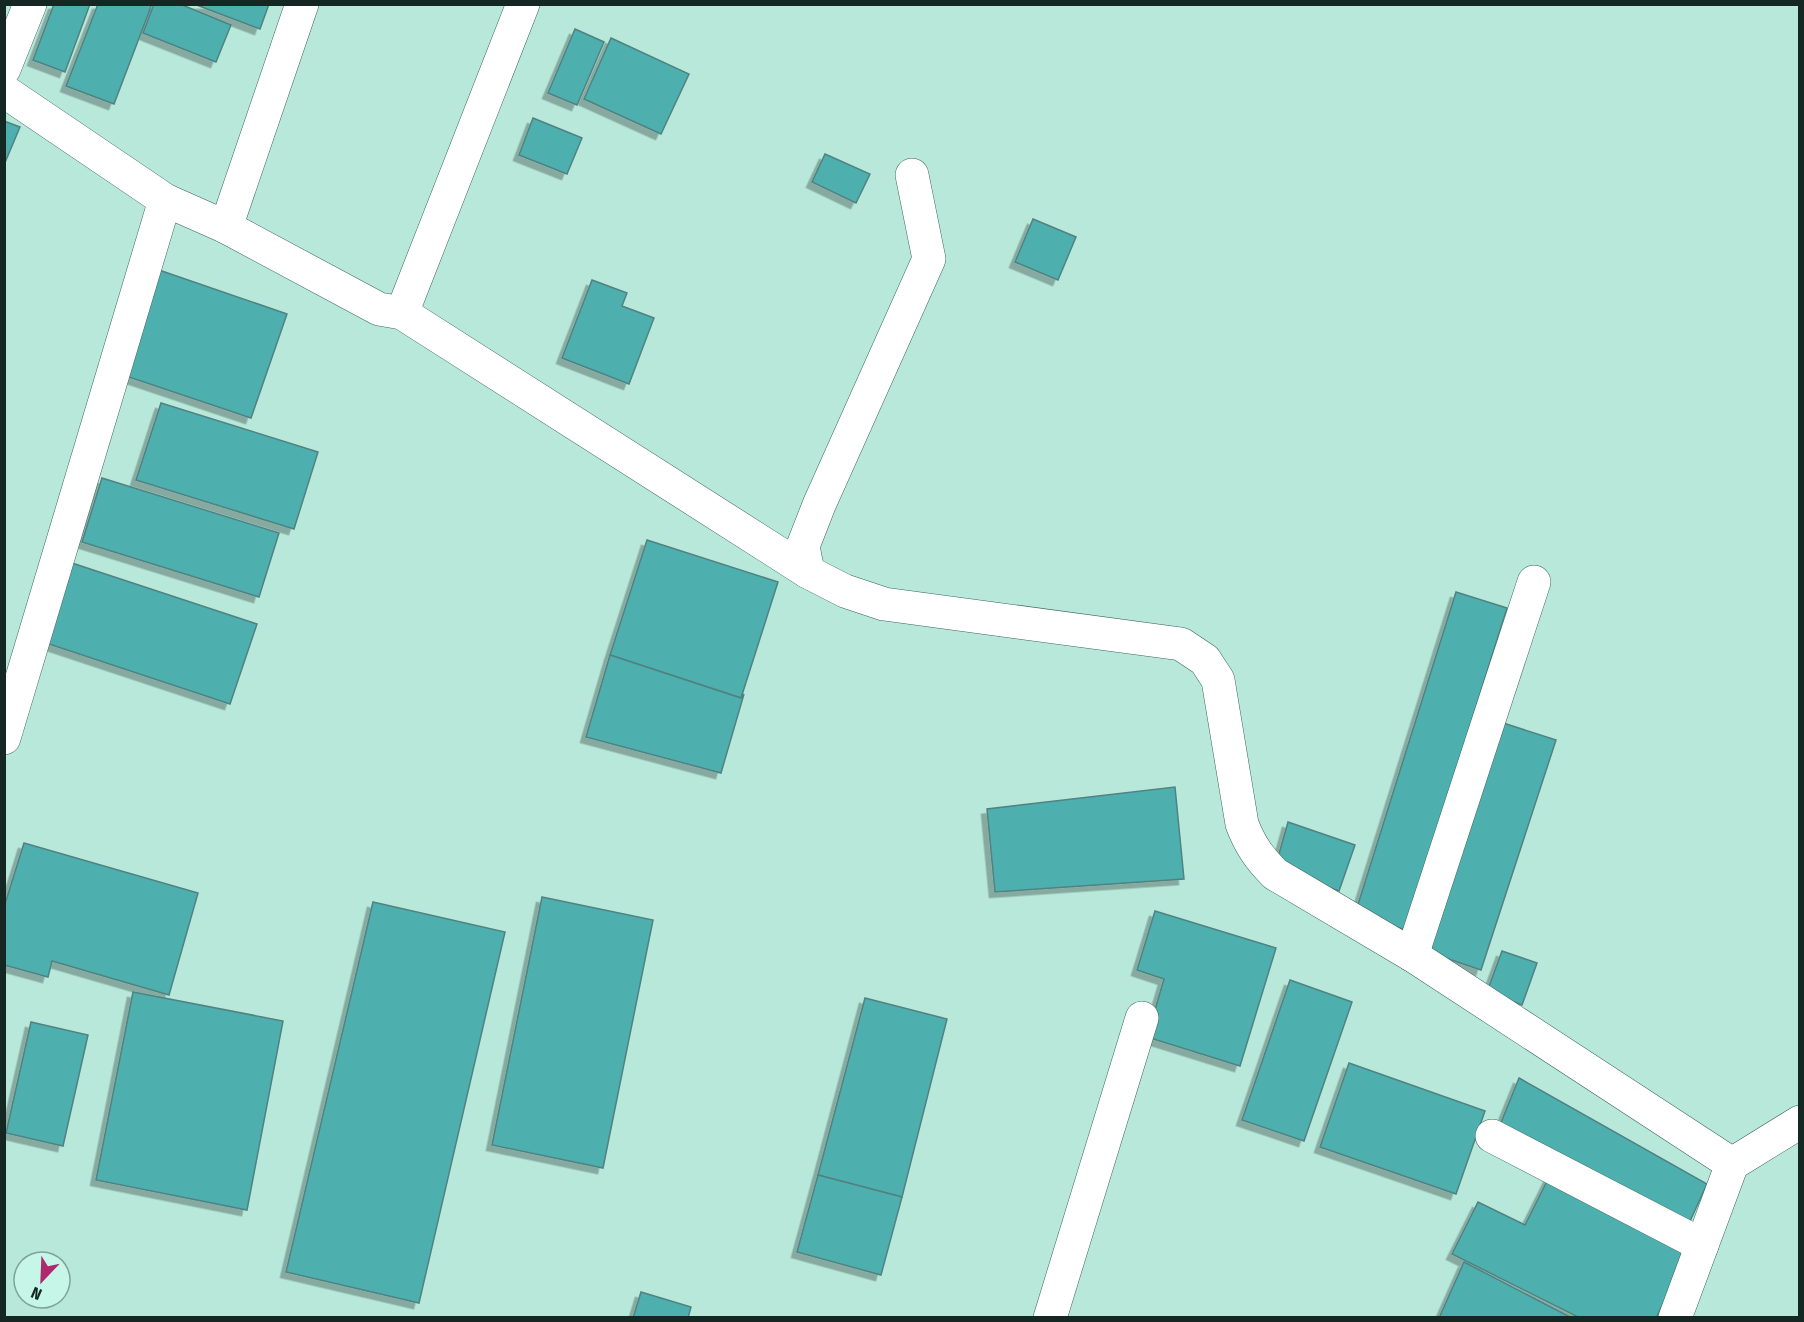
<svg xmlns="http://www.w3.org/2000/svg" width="1804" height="1322" font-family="'Fira Sans Condensed',sans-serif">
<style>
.building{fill:#4eafae;stroke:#518282;stroke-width:1.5;filter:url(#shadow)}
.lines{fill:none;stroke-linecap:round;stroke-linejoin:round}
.minor-casing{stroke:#3a675b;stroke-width:34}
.minor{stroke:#fff;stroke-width:33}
</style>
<defs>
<filter id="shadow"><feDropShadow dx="-5.5" dy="5.5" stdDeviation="0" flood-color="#0004"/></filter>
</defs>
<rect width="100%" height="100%" fill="#b8e8da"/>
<g class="building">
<path d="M54 4H90L65 72 33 60Z"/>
<path d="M98 4H152L114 104 66 86Z"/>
<path d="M154 4H180L231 25 216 62 143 33Z"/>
<path d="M194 4H269L260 29Z"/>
<path d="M575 29 604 42 577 105 548 93Z"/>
<path d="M611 38 689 74 661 134 584 99Z"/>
<path d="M533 118 582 138 567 174 519 155Z"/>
<path d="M4 121 20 127 4 165Z"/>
<path d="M825 154 870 174 856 203 812 182Z"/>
<path d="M1033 219 1076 237 1058 280 1015 262Z"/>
<path d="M159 270 287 314 251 418 123 375Z"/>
<path d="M592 280 627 293 622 306 654 318 629 384 562 358Z"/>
<path d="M161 403 318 452 294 529 136 480Z"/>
<path d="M102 478 279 533 259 597 82 542Z"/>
<path d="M647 540 778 582 741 698 610 655Z"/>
<path d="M72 563 257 624 230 704 46 643Z"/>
<path d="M1456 592 1507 608 1406 930 1355 914Z"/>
<path d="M610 655 741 698 744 694 721 773 586 737Z"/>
<path d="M1497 721 1556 740 1481 970 1422 950Z"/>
<path d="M1175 787 1184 879 995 892 987 809Z"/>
<path d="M1288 822 1355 845 1339 891 1275 868Z"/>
<path d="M24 843 198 893 169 995 52 961 48 977 4 965V907Z"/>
<path d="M542 897 653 920 603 1168 492 1145Z"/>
<path d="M373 902 505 932 419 1303 286 1272Z"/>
<path d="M1155 911 1276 948 1240 1066 1147 1037 1164 979 1137 970Z"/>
<path d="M1502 951 1537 963 1522 1005 1487 992Z"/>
<path d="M1290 980 1352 1002 1304 1141 1242 1120Z"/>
<path d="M133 992 283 1021 247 1210 96 1180Z"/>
<path d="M865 998 947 1019 902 1197 818 1175Z"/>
<path d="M31 1022 88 1035 63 1146 6 1133Z"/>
<path d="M1349 1063 1485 1111 1456 1194 1320 1147Z"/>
<path d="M1519 1078 1707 1184 1686 1230 1498 1130Z"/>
<path d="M818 1175 902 1197 881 1275 797 1252Z"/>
<path d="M1550 1175 1692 1246 1656 1318H1580L1452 1254 1478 1202 1525 1225Z"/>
<path d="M1464 1262 1572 1318H1439Z"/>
<path d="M641 1292 691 1307 688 1318H633Z"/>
</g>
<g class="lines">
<g class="minor-casing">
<g id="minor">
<path d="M4 69 30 4"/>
<path d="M4 91 165 200 226 227 379 309 402 313 772 549 808 572 845 591 884 604 1181 644 1205 660 1218 680 1242 824C1250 845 1259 858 1275 874L1412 955 1732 1164"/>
<path d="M226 227 302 4"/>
<path d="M402 313 523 4"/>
<path d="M808 572 803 546 819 505 929 259 912 175"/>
<path d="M4 738 165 200"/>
<path d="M1412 955 1534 582"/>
<path d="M1492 1136 1702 1245"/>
<path d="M1050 1318 1142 1018"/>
<path d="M1675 1318 1732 1164 1800 1122"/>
</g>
</g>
<use href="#minor" class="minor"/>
</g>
<rect width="1804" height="1322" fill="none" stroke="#142722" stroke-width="12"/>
<g transform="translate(42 1280) rotate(203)"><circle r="28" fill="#c5f6e7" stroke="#7ea398" stroke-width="1.5"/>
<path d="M0-4.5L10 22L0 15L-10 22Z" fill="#af296e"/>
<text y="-9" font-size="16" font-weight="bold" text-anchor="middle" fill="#142722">N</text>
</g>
</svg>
